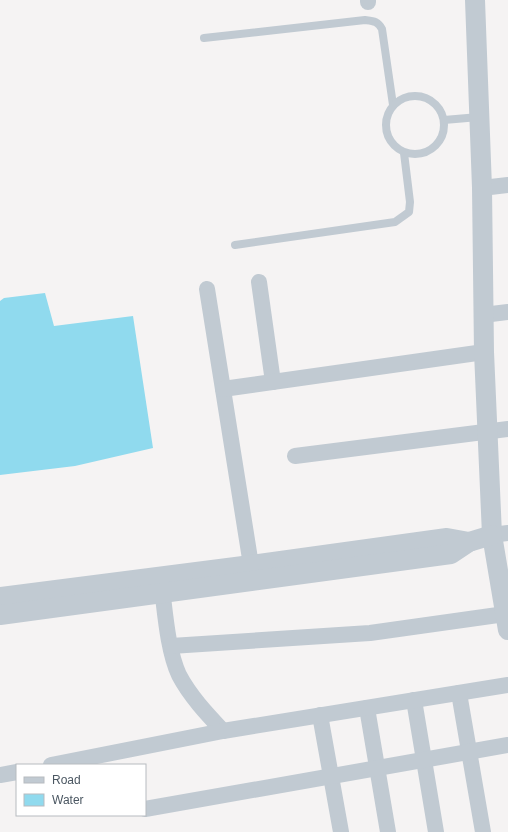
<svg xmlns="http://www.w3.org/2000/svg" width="508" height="832" font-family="Helvetica,sans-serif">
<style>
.water{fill:#90daee}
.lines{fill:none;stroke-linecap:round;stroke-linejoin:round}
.service{stroke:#c1cad2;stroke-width:8}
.minor{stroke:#c1cad2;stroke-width:16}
.tertiary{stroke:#c1cad2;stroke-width:20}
</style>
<rect width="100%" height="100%" fill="#f5f3f3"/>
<path class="water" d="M45 293 54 326 133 316 153 448 75 466 0 475V301L4 298Z"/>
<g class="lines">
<g class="service">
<path d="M204 38 365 20C373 21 378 21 382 29L393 105"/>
<circle cx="415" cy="125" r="29"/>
<path d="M444 120 479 117"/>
<path d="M235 245 395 222 409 212 410 202 404 153"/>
</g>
<g class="minor">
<path d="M368 0V2"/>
<path d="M482 188 508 185"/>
<path d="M259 282 273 382"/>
<path d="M207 289 251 565"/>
<path d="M483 315 508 312"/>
<path d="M223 389 484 352"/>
<path d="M295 456 508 429"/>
<path d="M492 535 508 533"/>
<path d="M161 581C165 609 167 649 179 675 190 696 207 714 223 731"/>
<path d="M171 646 370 633 505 614"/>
<path d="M459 693 483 832"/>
<path d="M414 700 436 832"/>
<path d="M367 708 388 832"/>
<path d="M320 715 341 832"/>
<path d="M51 765 223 731 508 685"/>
<path d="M0 775 17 772"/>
<path d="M145 809 508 745"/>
</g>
<g class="tertiary">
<path d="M475 0 482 188 484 352 492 535 508 630"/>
<path d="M0 597 251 565 447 538 469 542"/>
<path d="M0 615 451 554 469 542 492 535"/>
</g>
</g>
<rect x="16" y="764" width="130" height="52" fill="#ffffff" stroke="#b7bbc0"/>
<rect x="24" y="777" width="20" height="6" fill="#c1cad2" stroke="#b7bbc0"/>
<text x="52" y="784" font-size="12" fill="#4a5661">Road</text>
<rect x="24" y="794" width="20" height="12" fill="#90daee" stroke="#b7bbc0"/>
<text x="52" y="804" font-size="12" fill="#4a5661">Water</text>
</svg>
